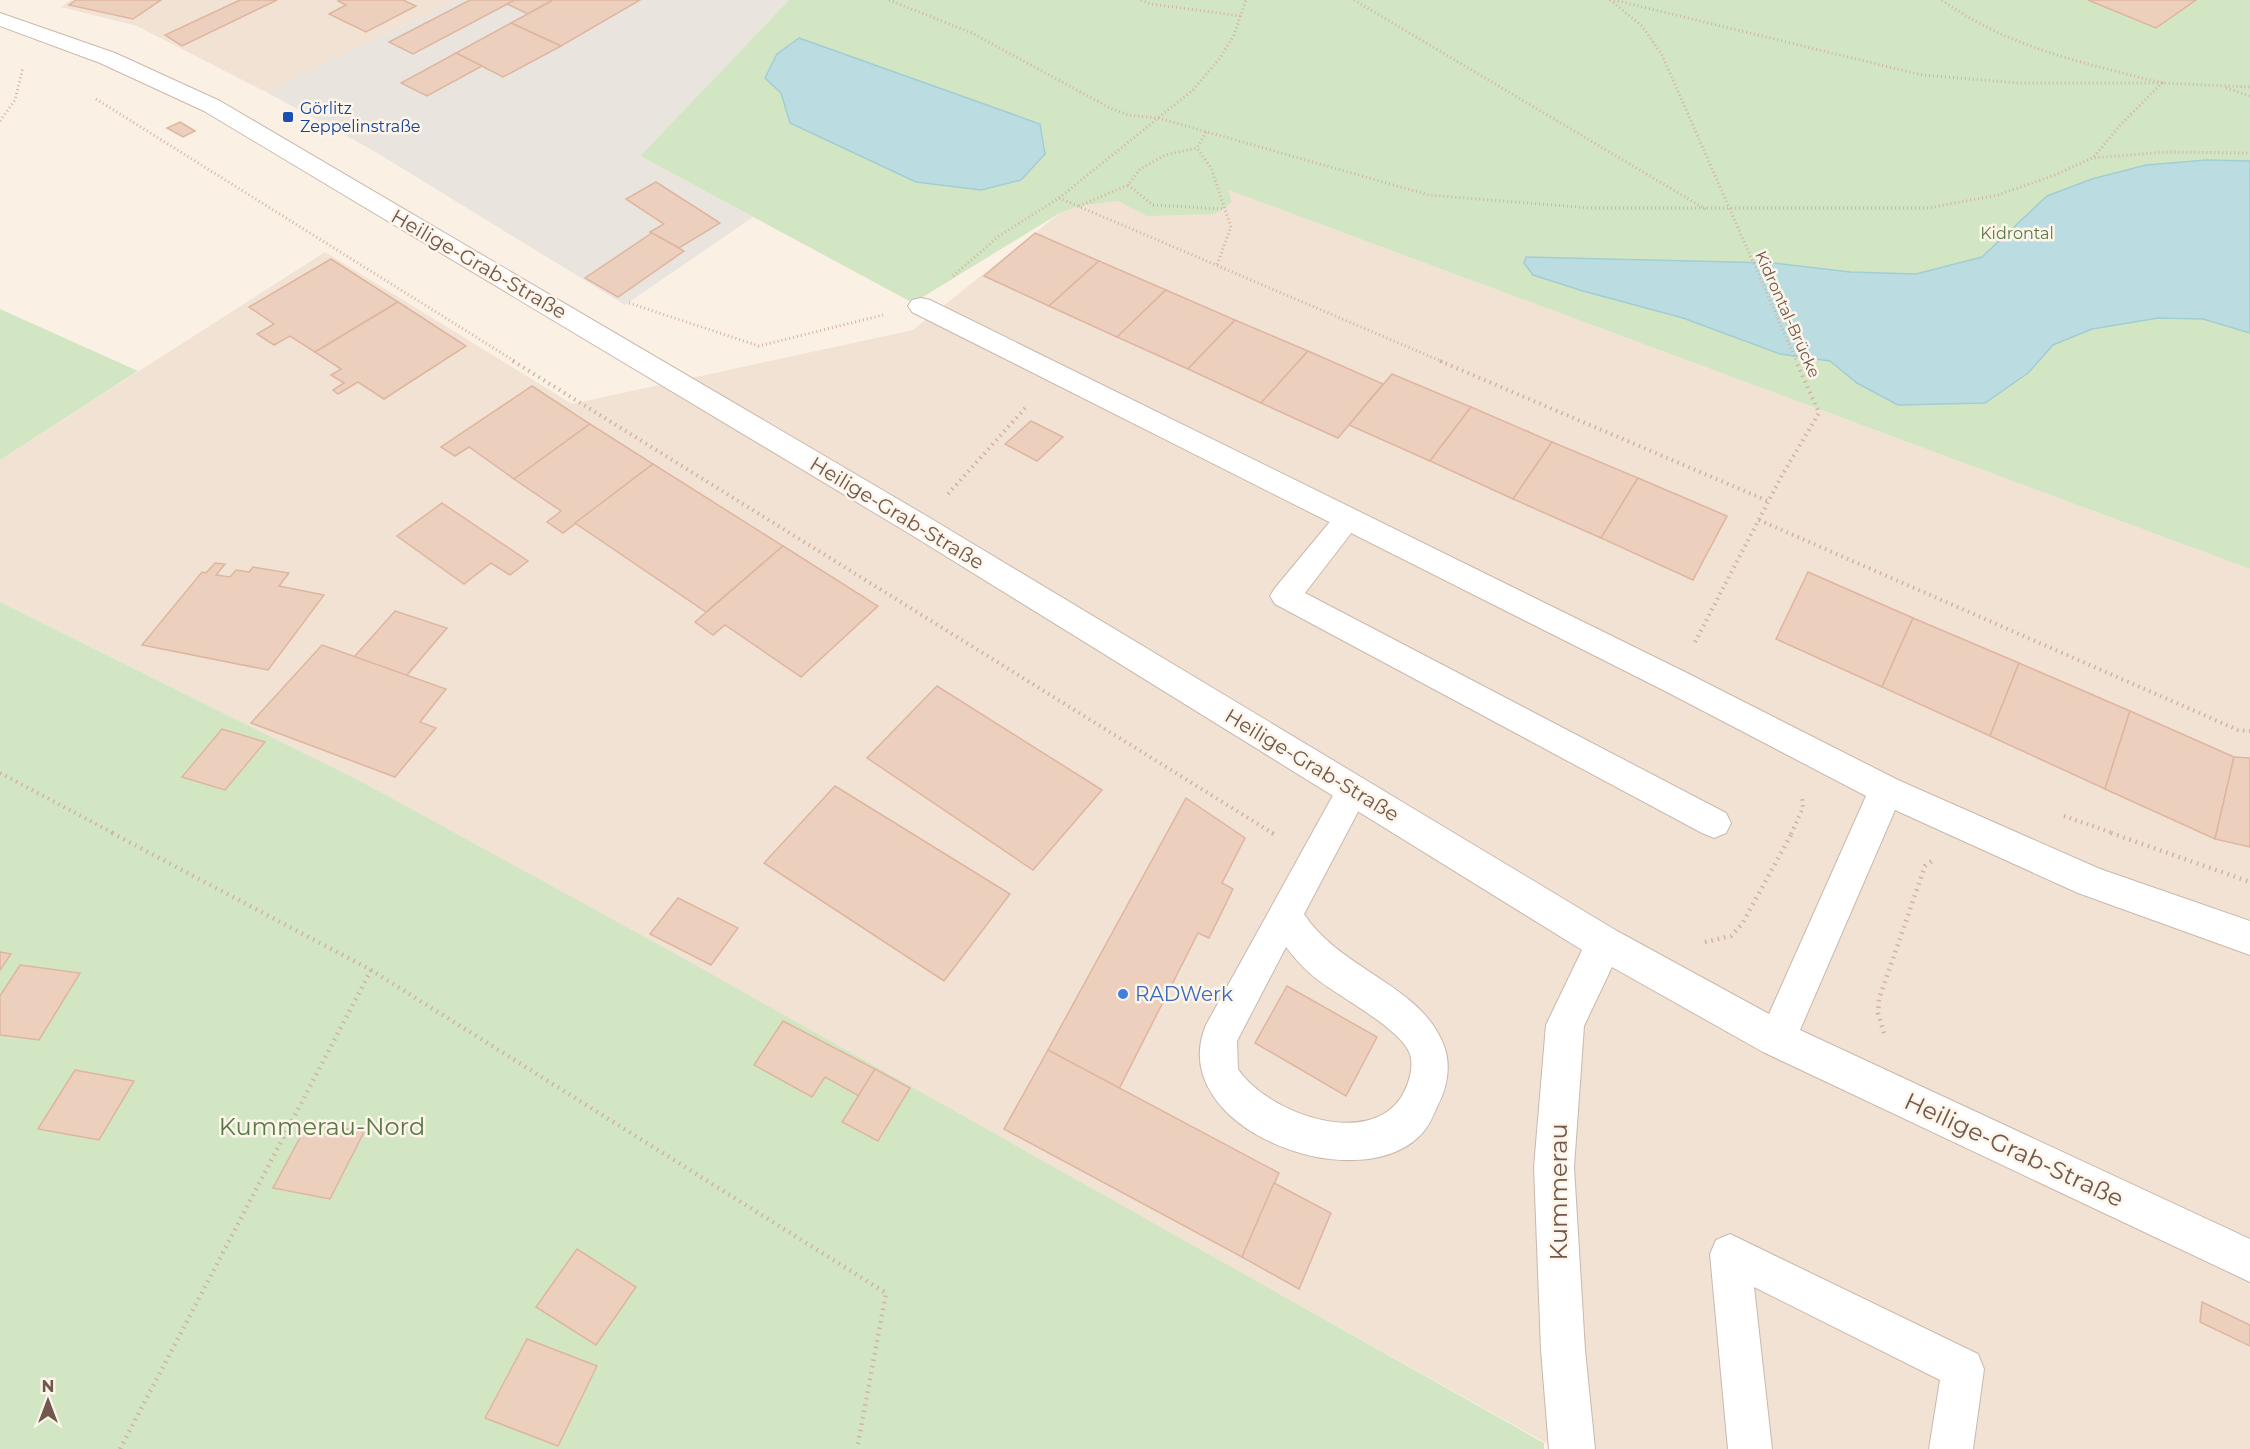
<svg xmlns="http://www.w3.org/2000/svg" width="2250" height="1449" font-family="Montserrat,sans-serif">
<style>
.residential{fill:#f1e2d3}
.industrial{fill:#eae4de}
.green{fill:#d3e6c4}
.water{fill:#bbdde2;stroke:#a2cdd3;stroke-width:1.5}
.building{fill:#edcfbe;stroke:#deb6a0;stroke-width:1.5}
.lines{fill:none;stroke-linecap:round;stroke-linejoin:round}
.lane-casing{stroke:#cab8ac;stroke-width:2}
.street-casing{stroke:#cab8ac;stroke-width:2}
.path-far2{stroke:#d2b3a2;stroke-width:3;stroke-dasharray:1 3;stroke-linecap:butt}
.path-far1{stroke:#d2b3a2;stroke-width:4;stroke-dasharray:1.5 4.5;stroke-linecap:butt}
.path{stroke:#d2b3a2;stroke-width:4.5;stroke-dasharray:1.5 5;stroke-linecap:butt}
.lane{fill:#fff;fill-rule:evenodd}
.street{fill:#fff;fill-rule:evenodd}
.transit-dot{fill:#1a4fb4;stroke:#fdf5ea;stroke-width:2}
.shop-dot{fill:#3f7fe0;stroke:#fdf5ea;stroke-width:2}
.labels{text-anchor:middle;stroke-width:5;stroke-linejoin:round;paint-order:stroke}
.far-transit-label{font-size:16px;fill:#164399;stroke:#fdf5ea;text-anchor:start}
.far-park-label{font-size:16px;fill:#597a48;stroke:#fdf5ea}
.far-street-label{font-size:16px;fill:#70584c;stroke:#fdf5ea}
.street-label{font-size:20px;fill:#70584c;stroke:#fdf5ea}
.shop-label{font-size:20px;fill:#366cbe;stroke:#fdf5ea;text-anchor:start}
.near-park-label{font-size:24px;fill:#597a48;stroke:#fdf5ea}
.near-street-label{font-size:24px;fill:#70584c;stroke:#fdf5ea}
</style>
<rect width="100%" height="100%" fill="#faf1e4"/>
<g class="residential">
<path d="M71 0H457L266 92 137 26 61 7Z"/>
<path d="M1220 187 2250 569V1449H1557L364 783 0 602V460L325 252 572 404 913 330 1060 213 1079 206Z"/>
</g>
<path class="industrial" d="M457 0H789L640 156 753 217 625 305 374 151 266 92Z"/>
<g class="green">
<path d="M789 0H2250V569L1228 190 1232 202 1215 214 1147 216 1118 201 1079 206 1060 213 913 303 640 156Z"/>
<path d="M0 309 138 371 0 460Z"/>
<path d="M0 602 364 783 681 957 1544 1443V1449H0Z"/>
</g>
<g class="water">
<path d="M799 38 1040 124 1045 154 1021 180 981 190 916 182 790 123 781 93 765 78 777 54Z"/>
<path d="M2207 160 2250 161V333L2203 319 2158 318 2092 329 2053 345 2028 373 1985 403 1898 405 1857 383 1830 361 1780 354 1683 318 1583 291 1533 275 1524 263 1526 257 1773 263 1850 272 1916 274 1982 257 2047 196 2092 179 2146 165Z"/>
</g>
<g class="building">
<path d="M76 0H161L133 19 69 5Z"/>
<path d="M240 0H277L182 46 165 35Z"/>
<path d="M403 0 416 6 366 32 329 14 346 5 338 1 340 0Z"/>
<path d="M470 0H515L413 54 389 42Z"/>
<path d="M515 0H553L528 14 507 4Z"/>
<path d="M553 0H640L561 46 511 23Z"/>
<path d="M2088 0H2196L2156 28Z"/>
<path d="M511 23 561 46 503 77 456 53Z"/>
<path d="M456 53 482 66 427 96 401 83Z"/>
<path d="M180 122 195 131 183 137 167 128Z"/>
<path d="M656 182 720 223 679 248 650 232 664 224 626 199Z"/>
<path d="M652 233 684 251 618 297 585 278Z"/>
<path d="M1035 233 1099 261 1049 306 984 276Z"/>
<path d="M331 259 398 302 315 352 290 336 274 345 257 334 274 324 249 307Z"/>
<path d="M1099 261 1166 290 1117 337 1049 306Z"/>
<path d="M1166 290 1235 320 1188 369 1117 337Z"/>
<path d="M398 302 466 346 384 399 358 382 338 394 333 390 344 383 331 375 341 369 315 352Z"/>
<path d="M1235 320 1308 351 1261 403 1188 369Z"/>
<path d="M1308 351 1383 384 1338 438 1261 403Z"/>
<path d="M1392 374 1471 407 1430 461 1349 425Z"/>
<path d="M532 386 590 424 514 479 469 447 455 456 441 447Z"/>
<path d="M1471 407 1552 442 1513 499 1430 461Z"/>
<path d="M1031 421 1063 437 1037 461 1005 444Z"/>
<path d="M590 424 653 464 563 533 547 522 561 511 514 479Z"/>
<path d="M1552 442 1638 478 1601 538 1513 499Z"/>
<path d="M653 464 783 546 706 612 575 523Z"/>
<path d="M1638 478 1727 516 1693 580 1601 538Z"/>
<path d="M442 503 528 561 510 575 491 563 464 584 397 536Z"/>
<path d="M783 546 878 606 801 677 725 625 713 635 695 622Z"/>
<path d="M215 563 225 564 216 575 230 577 236 570 249 572 253 567 289 573 279 586 324 595 268 670 142 645 202 572 206 573Z"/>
<path d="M1808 572 1913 618 1882 687 1776 639Z"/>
<path d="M395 611 447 628 406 676 354 657Z"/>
<path d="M1913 618 2019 663 1990 736 1882 687Z"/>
<path d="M322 645 446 689 420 722 436 728 395 777 251 723Z"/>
<path d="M2019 663 2130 711 2105 789 1990 736Z"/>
<path d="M937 686 1102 790 1033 870 867 758Z"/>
<path d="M2130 711 2234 757 2215 839 2105 789Z"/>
<path d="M222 729 265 742 225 790 182 777Z"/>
<path d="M2234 757 2250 758V847L2215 839Z"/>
<path d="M835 786 1010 894 944 981 764 863Z"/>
<path d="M1186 798 1245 838 1222 883 1233 889 1209 938 1198 933 1119 1089 1048 1050Z"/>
<path d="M678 898 738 928 711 965 650 934Z"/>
<path d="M0 952 11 954 0 970Z"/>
<path d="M20 965 80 973 39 1040 0 1035V996Z"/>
<path d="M1287 986 1377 1037 1346 1096 1255 1043Z"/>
<path d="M783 1021 875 1069 859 1096 825 1077 812 1097 754 1065Z"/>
<path d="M1048 1050 1279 1173 1242 1257 1004 1129Z"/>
<path d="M875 1069 910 1088 878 1141 842 1122Z"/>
<path d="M75 1070 134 1081 99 1140 38 1129Z"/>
<path d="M309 1121 364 1132 330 1199 273 1188Z"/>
<path d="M1274 1183 1331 1213 1299 1289 1242 1257Z"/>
<path d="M577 1249 636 1287 596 1345 536 1307Z"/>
<path d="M2202 1302 2250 1325V1346L2200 1322Z"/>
<path d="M527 1339 597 1366 558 1446 485 1418Z"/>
</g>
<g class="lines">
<g class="lane-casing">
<g id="lane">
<path d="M1348 508 1358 512 1362 519 1305 593 1726 813 1731 823 1726 833 1714 838 1702 833 1275 604 1270 596 1275 588 1338 512Z"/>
<path d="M1353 777 1365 781 1369 791 1304 914C1340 969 1417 984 1442 1041 1452 1063 1448 1086 1437 1107 1434 1114 1430 1124 1424 1131 1364 1204 1162 1129 1206 1025L1341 781ZM1286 947C1295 959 1306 971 1318 980 1340 997 1401 1029 1410 1054 1414 1067 1409 1083 1403 1094 1371 1151 1267 1113 1238 1069L1237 1041Z"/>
<path d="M1730 1234 1978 1354 1984 1369 1973 1449H1929L1940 1380 1754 1287 1772 1449H1728L1710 1254 1716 1240Z"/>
</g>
</g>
<g class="street-casing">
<path id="street" d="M0 13 115 53 220 101 930 518 1617 931 1769 1014 1866 796 1665 691 912 312 908 306 912 300 921 298 930 300 1687 673 1898 780 2100 869 2250 921V955L2078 893 1895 810 1800 1030 2250 1239V1282L1763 1052 1612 967 1584 1026 1574 1167 1585 1350 1595 1449H1549L1541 1350 1534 1167 1546 1025 1582 950 910 534 204 111 100 63 0 26Z"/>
</g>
<g class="path-far2">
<path d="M889 0 972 33 1110 108 1128 115 1158 118 1429 195 1590 208H1928L1998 195 2055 175 2092 158 2166 152 2250 153"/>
<path d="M1141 0 1151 4 1241 16"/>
<path d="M1354 0 1707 210"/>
<path d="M1610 0 1642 26 1662 55 1797 362"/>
<path d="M1614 0 1922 75 2018 83H2162L2250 87"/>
<path d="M1942 0C2008 48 2085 63 2162 83L2122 123 2093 158"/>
<path d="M2226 88 2250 96"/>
<path d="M96 99 516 362"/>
<path d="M0 121 15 100 23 67"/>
<path d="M1206 132 1197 148 1211 168 1231 227 1217 265"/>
<path d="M1128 185 1153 205 1225 209"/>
<path d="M1059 198 1443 362"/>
<path d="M1079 206 1128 185 1140 169 1165 155 1197 148"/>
<path d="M953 276 999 236 1059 198 1193 90 1220 58 1234 35 1246 0"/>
<path d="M629 303 759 346 883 315"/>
</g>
<g class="path-far1">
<path d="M513 361 1274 834"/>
<path d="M1440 361 1768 501"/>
<path d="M948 494 1027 406"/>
<path d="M1759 520 2238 730 2250 731"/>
<path d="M1695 642 1781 477 1819 413 1796 361"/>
<path d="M0 773 115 834"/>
<path d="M2064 816 2115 834"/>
<path d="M1791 834 1803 808 1802 798"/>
</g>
<g class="path">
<path d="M112 833 371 970 886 1293 857 1449"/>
<path d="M1272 833 1276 835"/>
<path d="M2111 833 2250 882"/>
<path d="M1705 942 1731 936 1742 924 1792 833"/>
<path d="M1884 1033 1878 1013 1879 999 1925 866 1932 861"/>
<path d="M120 1449 371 970"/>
</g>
<use href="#lane" class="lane"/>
<use href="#street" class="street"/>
</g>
<rect class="transit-dot" x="282" y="111" width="12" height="12" rx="3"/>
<circle class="shop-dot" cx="1123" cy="994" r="6"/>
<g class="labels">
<g class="far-transit-label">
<text x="300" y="114">Görlitz<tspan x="300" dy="18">Zeppelinstraße</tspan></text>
</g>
<g class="far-park-label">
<text x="2017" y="239">Kidrontal</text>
</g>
<g class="far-street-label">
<text transform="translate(1788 314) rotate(66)" y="6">Kidrontal-Brücke</text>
</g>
<g class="street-label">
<text transform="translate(479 264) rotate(30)" y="7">Heilige-Grab-Straße</text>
<text transform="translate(897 513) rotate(31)" y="7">Heilige-Grab-Straße</text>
<text transform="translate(1312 765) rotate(31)" y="7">Heilige-Grab-Straße</text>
</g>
<g class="shop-label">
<text x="1135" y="1001">RADWerk</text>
</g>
<g class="near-park-label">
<text x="322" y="1135">Kummerau-Nord</text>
</g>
<g class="near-street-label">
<text transform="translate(2014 1150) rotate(25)" y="8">Heilige-Grab-Straße</text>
<text transform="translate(1559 1192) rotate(-90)" y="8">Kummerau</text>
</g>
</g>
<g transform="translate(48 1401)" stroke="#fdf5ea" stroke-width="4.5" paint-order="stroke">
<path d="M0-4.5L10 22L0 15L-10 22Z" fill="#70584c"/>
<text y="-9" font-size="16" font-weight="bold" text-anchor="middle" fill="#70584c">N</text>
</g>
</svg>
